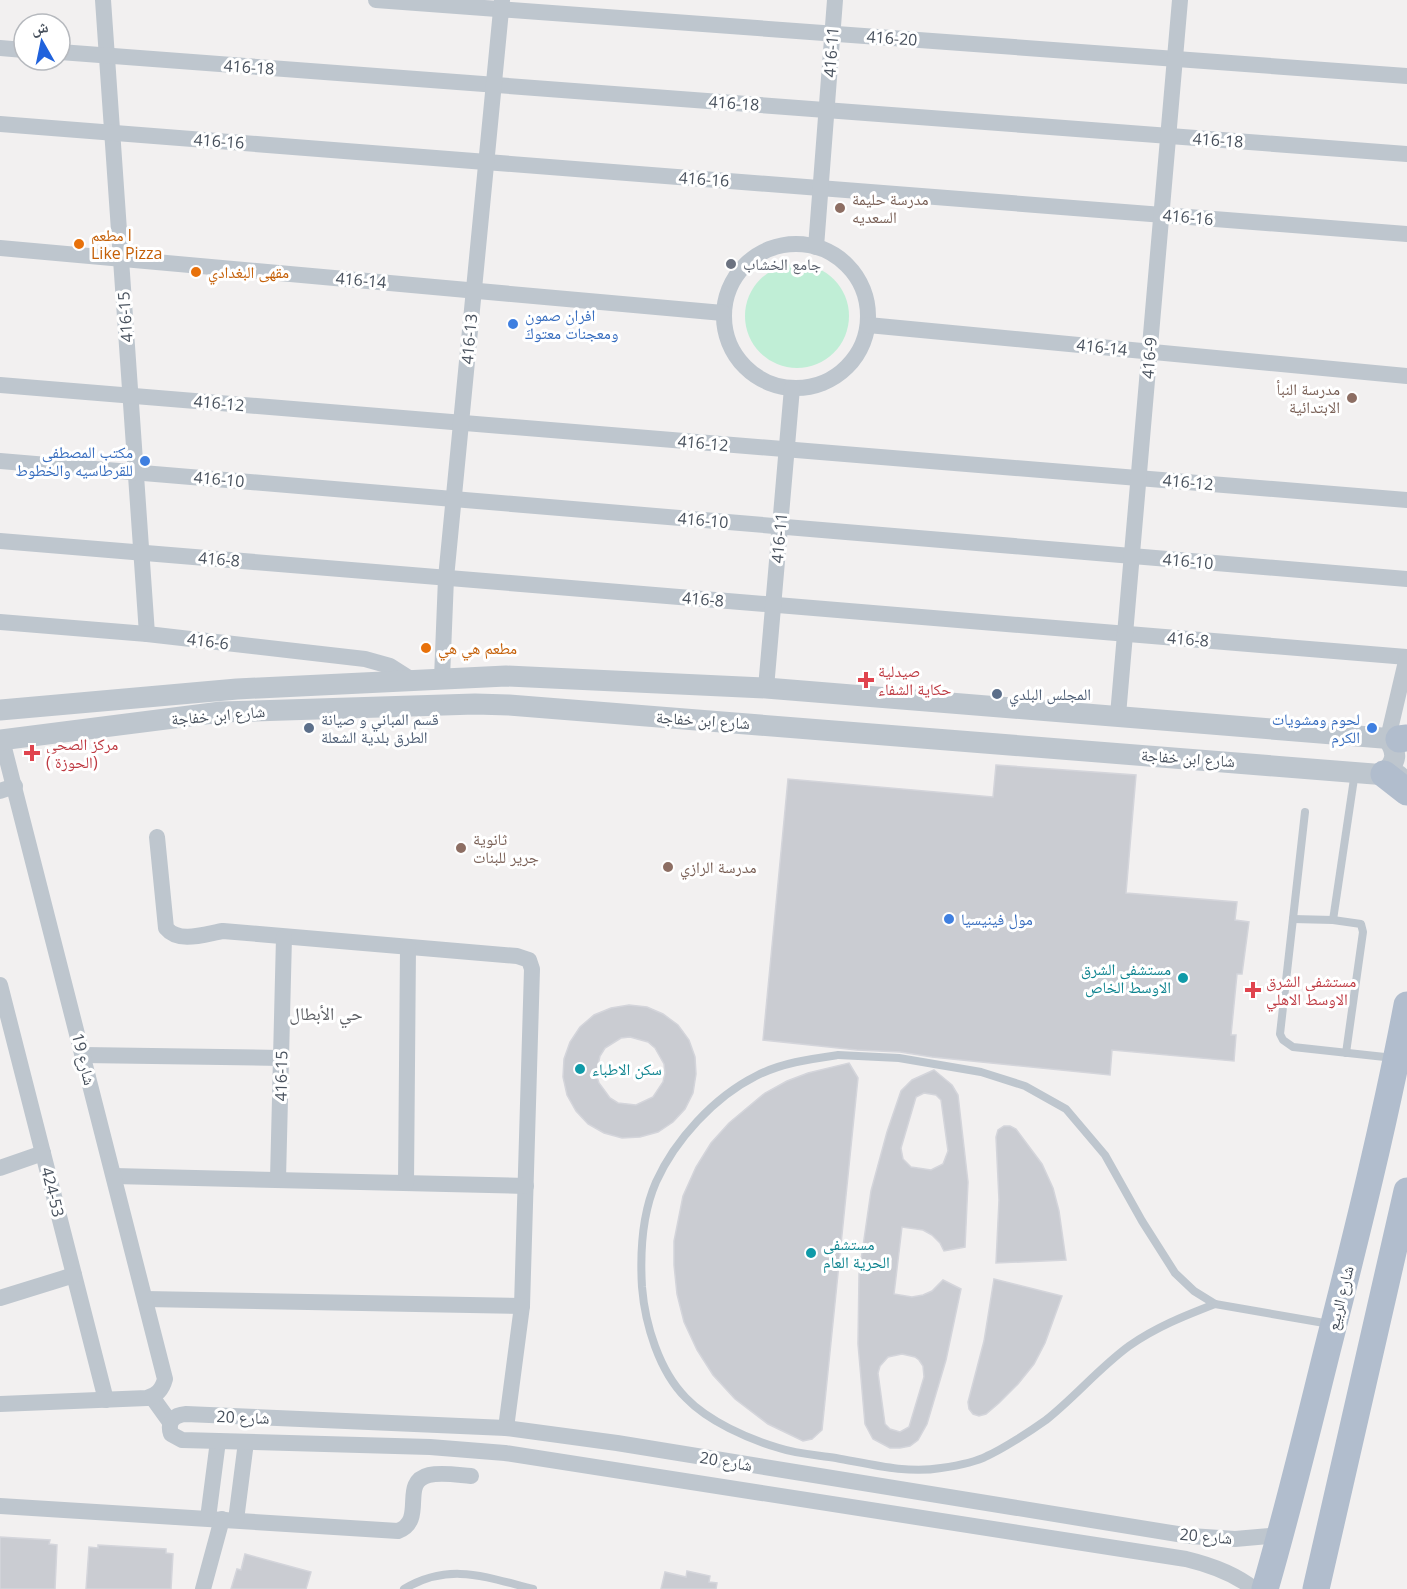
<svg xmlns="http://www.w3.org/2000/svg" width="1407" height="1589" font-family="'Open Sans','Noto Naskh Arabic',sans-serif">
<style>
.green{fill:#c0eed6}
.building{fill:#caccd2;stroke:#d4d5db;stroke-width:1.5;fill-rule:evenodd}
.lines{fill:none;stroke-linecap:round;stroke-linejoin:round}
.service{stroke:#bec6ce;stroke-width:8}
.minor{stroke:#bec6ce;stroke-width:16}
.tertiary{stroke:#bec6ce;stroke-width:21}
.primary{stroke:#b1bdcd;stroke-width:27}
.education-dot{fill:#8d6e63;stroke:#fff;stroke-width:2}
.food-dot{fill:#e8710a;stroke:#fff;stroke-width:2}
.worship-dot{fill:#6b7280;stroke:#fff;stroke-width:2}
.shop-dot{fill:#3f7fe0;stroke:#fff;stroke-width:2}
.health-dot{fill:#e0444e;stroke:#fff;stroke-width:2}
.service-dot{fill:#5c6f8a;stroke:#fff;stroke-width:2}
.culture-dot{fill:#0f9aa8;stroke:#fff;stroke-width:2}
.labels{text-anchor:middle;stroke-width:6;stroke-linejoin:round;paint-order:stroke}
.street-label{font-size:16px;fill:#48515d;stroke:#fff}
.education-label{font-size:16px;fill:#785e54;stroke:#fff;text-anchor:start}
.food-label{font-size:16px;fill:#c56008;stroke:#fff;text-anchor:start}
.worship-label{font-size:16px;fill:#5b616d;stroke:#fff;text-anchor:start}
.shop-label{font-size:16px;fill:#366cbe;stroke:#fff;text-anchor:start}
.health-label{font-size:16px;fill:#be3a42;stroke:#fff;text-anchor:start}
.service-label{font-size:16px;fill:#4e5e75;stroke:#fff;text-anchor:start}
.culture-label{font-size:16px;fill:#0d838f;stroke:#fff;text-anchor:start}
.neighbourhood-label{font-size:18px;fill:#5d5f64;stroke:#fff}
</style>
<rect width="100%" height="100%" fill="#f2f0f0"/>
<circle class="green" cx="797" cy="316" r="52"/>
<g class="building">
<path d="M996 765 1136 775 1126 893 1237 902 1235 920 1249 922 1242 974H1237L1231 1035H1236L1234 1061 1112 1050 1110 1075 932 1057 900 1052 857 1050 763 1040 788 779 993 797Z"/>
<path d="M629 1005 647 1007 663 1014 678 1025 689 1040 695 1057 696 1074 693 1093 685 1109 673 1122 658 1132 640 1137 622 1138 604 1133 588 1124 576 1111 567 1095 563 1077 564 1059 570 1042 580 1027 594 1015 611 1008ZM630 1037 648 1042 655 1048 664 1064 665 1073 663 1082 653 1097 636 1105 618 1103 610 1098 599 1083 596 1074 600 1056 605 1048 621 1038Z"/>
<path d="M849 1063 858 1078 822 1430 812 1439 803 1441 768 1424 735 1399 713 1375 697 1350 684 1322 677 1294 674 1265V1241L683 1196 696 1167 711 1143 729 1123 765 1093 787 1081 808 1073Z"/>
<path d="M934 1070 952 1085 958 1095 968 1182 965 1247 944 1251 940 1243 932 1235 923 1230 902 1227 894 1294 912 1297 923 1295 932 1291 943 1280 961 1289 946 1360 927 1424 918 1440 910 1446 900 1448H890L873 1439 865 1424 858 1344 859 1274 871 1191 887 1132 901 1091 912 1080ZM924 1093 936 1095 941 1100 948 1151 943 1164 931 1170 911 1167 903 1159 902 1154 901 1148 916 1097ZM902 1354 915 1357 919 1360 923 1366 924 1377 909 1427 900 1432 890 1429 885 1424 878 1373 880 1366 888 1357Z"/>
<path d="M1004 1126H1010L1016 1129 1042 1164 1053 1188 1059 1211 1066 1260 996 1263 999 1200 996 1137 998 1130Z"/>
<path d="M994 1279 1062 1296 1045 1343 1034 1364 1018 1384 999 1403 986 1414 979 1416 973 1414 969 1409 968 1402 984 1341Z"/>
<path d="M0 1537 50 1540 49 1544 57 1545 55 1589H0Z"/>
<path d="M98 1545 166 1549V1553L173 1554 171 1589H86L89 1547 98 1548Z"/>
<path d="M245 1554 311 1572 306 1589H231L237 1569 241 1570Z"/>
<path d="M687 1571 710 1576 709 1582 717 1583 716 1589H661L665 1572 686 1577Z"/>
</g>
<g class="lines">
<g class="service">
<path d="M1305 812 1280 1034 1283 1040 1293 1047 1394 1058"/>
<path d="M1293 919 1333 920 1361 924 1363 932 1346 1053"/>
<path d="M1333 920 1355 772"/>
<path d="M838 1055 899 1058 981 1072 1025 1086 1066 1109 1105 1155 1142 1221 1175 1273 1194 1291 1215 1304C1184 1316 1156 1327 1129 1346 1099 1368 1075 1397 1046 1420 1032 1430 1003 1449 987 1456 974 1463 955 1466 941 1468 907 1474 870 1464 836 1458 817 1455 797 1454 779 1448 748 1439 708 1421 686 1398 659 1371 645 1324 642 1287 640 1253 642 1214 656 1182 675 1140 714 1097 756 1076 781 1063 810 1059 838 1055Z"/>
<path d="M1215 1304 1330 1324"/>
<path d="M404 1589C450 1562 485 1577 533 1589"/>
</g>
<g class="minor">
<path d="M103 0 147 634"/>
<path d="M376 0 1407 76"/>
<path d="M0 48 24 50"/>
<path d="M60 52 1407 154"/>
<path d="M0 124 1407 234"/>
<circle cx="796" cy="316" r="72"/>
<path d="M816 247 835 0"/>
<path d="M0 248 723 313"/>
<path d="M868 325 1407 376"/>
<path d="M0 385 1407 500"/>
<path d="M0 461 1407 579"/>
<path d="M0 541 1407 657"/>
<path d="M0 622 147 634 365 659 390 666 412 680"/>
<path d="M442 678 446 578 502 0"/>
<path d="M766 688 792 388"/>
<path d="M1118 715 1180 0"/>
<path d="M1388 738 1407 657"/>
<path d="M0 791 15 786"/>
<path d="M157 837 166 928C179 944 205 934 223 931L517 956 529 960 532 969 522 1306 506 1428"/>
<path d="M0 985 106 1400"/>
<path d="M83 1055 281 1058"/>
<path d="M0 1168 43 1153"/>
<path d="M114 1176 526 1186"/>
<path d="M278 1179 284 937"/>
<path d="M406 1183 408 947"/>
<path d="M0 1298 74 1275"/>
<path d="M145 1299 522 1306"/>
<path d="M152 1397 170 1422"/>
<path d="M0 1404 147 1398C157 1395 162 1390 165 1379L2 740"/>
<path d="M0 1506 398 1531C427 1520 399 1482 429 1475 442 1472 458 1475 471 1476"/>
<path d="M208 1518 218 1441"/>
<path d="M236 1520 246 1442"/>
<path d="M203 1589 222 1519"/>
<path d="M1254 1589C1234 1573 1211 1565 1186 1559L505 1453 430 1447 182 1440 171 1434C167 1421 174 1415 186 1414L506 1428 617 1443 1190 1536 1235 1539 1281 1535"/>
</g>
<g class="tertiary">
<path d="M0 710 237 689 506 676 766 688 1407 740"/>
<path d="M0 740 221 712 475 704 509 705 1399 776"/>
<path d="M1384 774C1397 761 1398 754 1388 738"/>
</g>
<g class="primary">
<path d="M1399 739 1407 738"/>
<path d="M1384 774 1407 792"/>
<path d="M1265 1589C1288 1510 1307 1431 1327 1351 1356 1237 1385 1121 1407 1005"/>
<path d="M1316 1589 1407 1191"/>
</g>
</g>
<g class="education-dot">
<circle cx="840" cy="208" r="6"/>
<circle cx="1352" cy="398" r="6"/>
<circle cx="461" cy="848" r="6"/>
<circle cx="668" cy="867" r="6"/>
</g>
<g class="food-dot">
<circle cx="79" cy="244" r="6"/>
<circle cx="196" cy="272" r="6"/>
<circle cx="426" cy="648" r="6"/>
</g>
<circle class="worship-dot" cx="731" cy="264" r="6"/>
<g class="shop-dot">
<circle cx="513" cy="324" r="6"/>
<circle cx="145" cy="461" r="6"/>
<circle cx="1372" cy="728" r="6"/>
<circle cx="949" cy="919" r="6"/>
</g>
<g class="health-dot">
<path d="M863 671h6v6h6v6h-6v6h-6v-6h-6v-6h6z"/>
<path d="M29 744h6v6h6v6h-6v6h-6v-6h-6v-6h6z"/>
<path d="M1250 981h6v6h6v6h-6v6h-6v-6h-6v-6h6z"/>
</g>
<g class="service-dot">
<circle cx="997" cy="694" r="6"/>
<circle cx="309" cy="728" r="6"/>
</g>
<g class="culture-dot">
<circle cx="1183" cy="978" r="6"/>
<circle cx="580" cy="1069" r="6"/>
<circle cx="811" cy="1253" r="6"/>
</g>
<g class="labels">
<g class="street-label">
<text transform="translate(892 38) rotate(4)" y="6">416-20</text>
<text transform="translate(831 52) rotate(-86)" y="6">416-11</text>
<text transform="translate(249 67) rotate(4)" y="6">416-18</text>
<text transform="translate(734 103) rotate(4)" y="6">416-18</text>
<text transform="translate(1218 140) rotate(4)" y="6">416-18</text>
<text transform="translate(219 141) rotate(4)" y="6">416-16</text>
<text transform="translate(704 179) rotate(4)" y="6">416-16</text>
<text transform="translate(1188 217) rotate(5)" y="6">416-16</text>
<text transform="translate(361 280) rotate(5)" y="6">416-14</text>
<text transform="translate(125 317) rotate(-94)" y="6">416-15</text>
<text transform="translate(469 339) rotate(-85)" y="6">416-13</text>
<text transform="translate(1102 347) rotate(6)" y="6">416-14</text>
<text transform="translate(1149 358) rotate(-85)" y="6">416-9</text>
<text transform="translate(219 403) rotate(5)" y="6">416-12</text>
<text transform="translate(703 443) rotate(5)" y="6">416-12</text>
<text transform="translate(219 479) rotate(5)" y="6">416-10</text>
<text transform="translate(1188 482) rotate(5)" y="6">416-12</text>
<text transform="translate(703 520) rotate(5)" y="6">416-10</text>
<text transform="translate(779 538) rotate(-85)" y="6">416-11</text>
<text transform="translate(219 559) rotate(5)" y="6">416-8</text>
<text transform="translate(1188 561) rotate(5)" y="6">416-10</text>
<text transform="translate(703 599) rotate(5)" y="6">416-8</text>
<text transform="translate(1188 639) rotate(5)" y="6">416-8</text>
<text transform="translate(208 641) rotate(7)" y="6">416-6</text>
<text transform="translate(218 715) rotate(-5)" y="6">شارع ابن خفاجة</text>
<text transform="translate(703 720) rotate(4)" y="6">شارع ابن خفاجة</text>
<text transform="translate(1188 758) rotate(4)" y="6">شارع ابن خفاجة</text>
<text transform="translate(84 1059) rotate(76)" y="6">شارع 19</text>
<text transform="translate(281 1076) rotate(-89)" y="6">416-15</text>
<text transform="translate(53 1192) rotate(76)" y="6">424-53</text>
<text transform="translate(1340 1298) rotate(-76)" y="6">شارع الربيع</text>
<text transform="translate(243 1417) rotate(2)" y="6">شارع 20</text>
<text transform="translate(726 1461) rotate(9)" y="6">شارع 20</text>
<text transform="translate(1206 1536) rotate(5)" y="6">شارع 20</text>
</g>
<g class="education-label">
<text x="852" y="205">مدرسة حليمة<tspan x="852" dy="18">السعديه</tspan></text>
<text x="1340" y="395" text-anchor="end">مدرسة النبأ<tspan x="1340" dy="18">الابتدائية</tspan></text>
<text x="473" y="845">ثانوية<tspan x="473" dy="18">جرير للبنات</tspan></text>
<text x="680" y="873">مدرسة الرازي</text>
</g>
<g class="food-label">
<text x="91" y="241">مطعم I<tspan x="91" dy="18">Like Pizza</tspan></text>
<text x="208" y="278">مقهى البغدادي</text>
<text x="438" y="654">مطعم هي هي</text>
</g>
<g class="worship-label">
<text x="743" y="270">جامع الخشاب</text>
</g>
<g class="shop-label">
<text x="525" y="321">افران صمون<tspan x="525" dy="18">ومعجنات معتوكَ</tspan></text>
<text x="133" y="458" text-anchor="end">مكتب المصطفى<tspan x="133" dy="18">للقرطاسيه والخطوط</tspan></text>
<text x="1360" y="725" text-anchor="end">لحوم ومشويات<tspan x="1360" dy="18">الكرم</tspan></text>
<text x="961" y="925">مول فينيسيا</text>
</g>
<g class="health-label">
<text x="878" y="677">صيدلية<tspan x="878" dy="18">حكاية الشفاء</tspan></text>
<text x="46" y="750">مركز الصحي<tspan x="46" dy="18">( الحوزة)</tspan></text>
<text x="1266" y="987">مستشفى الشرق<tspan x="1266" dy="18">الاوسط الاهلي</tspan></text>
</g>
<g class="service-label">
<text x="1009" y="700">المجلس البلدي</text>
<text x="321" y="725">قسم المباني و صيانة<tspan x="321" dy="18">الطرق بلدية الشعلة</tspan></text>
</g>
<g class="culture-label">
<text x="1171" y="975" text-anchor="end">مستشفى الشرق<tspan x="1171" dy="18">الاوسط الخاص</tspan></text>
<text x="592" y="1075">سكن الاطباء</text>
<text x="823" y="1250">مستشفى<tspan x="823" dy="18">الحرية العام</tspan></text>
</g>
<g class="neighbourhood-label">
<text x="326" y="1020">حي الأبطال</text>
</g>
</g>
<g transform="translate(42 42) rotate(351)"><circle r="28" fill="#ffffff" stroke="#b6b9be" stroke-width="1.5"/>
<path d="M0-4.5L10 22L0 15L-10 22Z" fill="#2062dc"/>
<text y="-9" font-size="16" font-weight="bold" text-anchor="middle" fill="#48515d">ش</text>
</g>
</svg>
